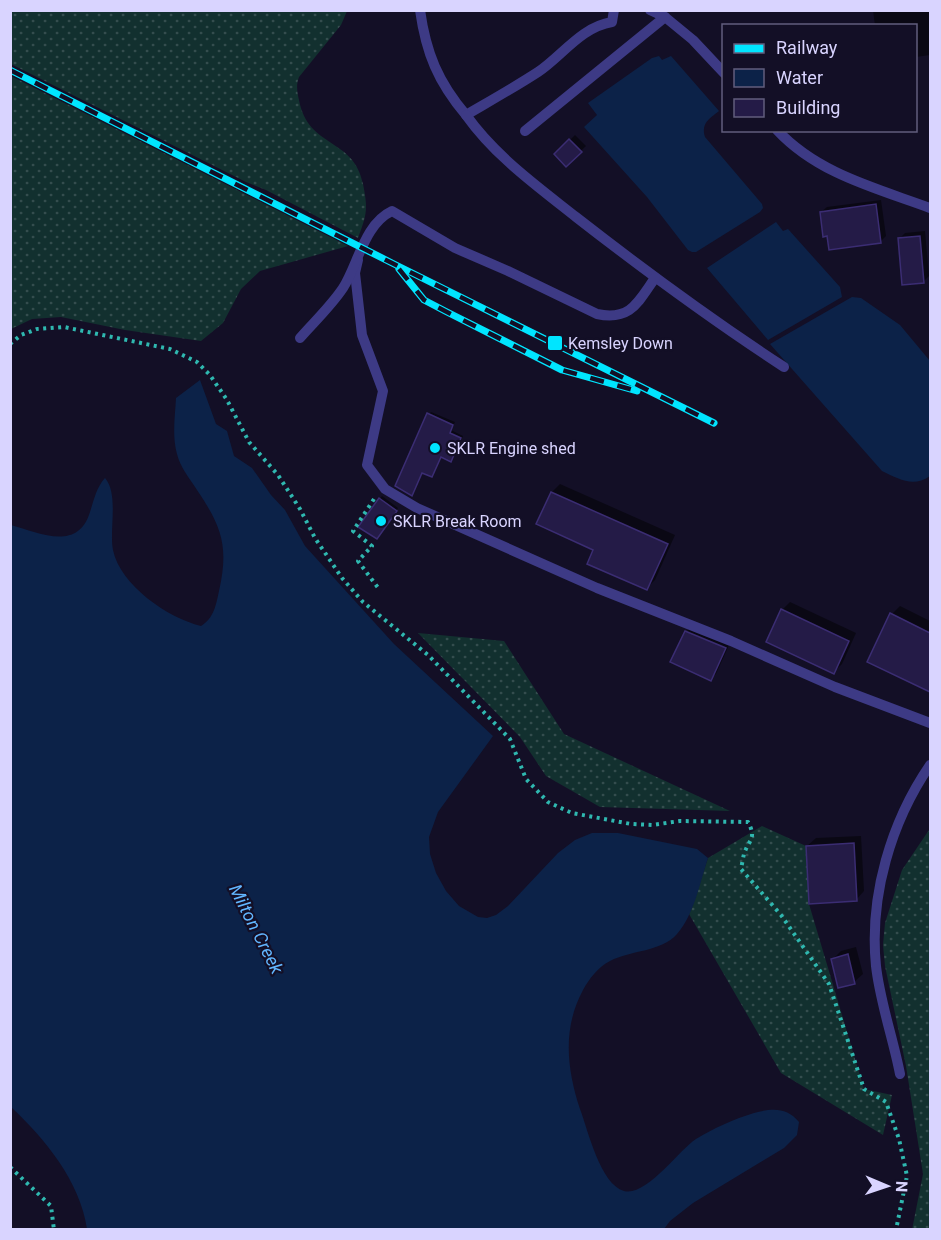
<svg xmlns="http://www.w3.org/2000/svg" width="941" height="1240" font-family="Roboto,sans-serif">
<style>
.grass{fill:url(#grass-dots)}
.water{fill:#0c2248}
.shadow{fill:#0007}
.building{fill:#241b47;stroke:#3b2d73;stroke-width:1.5}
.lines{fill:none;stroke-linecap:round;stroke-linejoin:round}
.path{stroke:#2fb8b0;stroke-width:4;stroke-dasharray:3 4.5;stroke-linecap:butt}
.lane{stroke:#3d3a85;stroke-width:10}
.rail-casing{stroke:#00e5ff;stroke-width:7}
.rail{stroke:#130f26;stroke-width:4.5;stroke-dasharray:14;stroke-linecap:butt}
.poi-dot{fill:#00e5ff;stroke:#130f26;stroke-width:2}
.labels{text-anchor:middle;stroke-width:4.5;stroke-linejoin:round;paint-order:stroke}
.poi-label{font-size:16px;fill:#d9d4ff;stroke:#130f26;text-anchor:start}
.water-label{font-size:18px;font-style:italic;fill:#62b6ff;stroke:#130f26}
</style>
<defs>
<pattern id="grass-dots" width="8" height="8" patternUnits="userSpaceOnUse" patternTransform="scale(1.5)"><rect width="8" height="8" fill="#12302f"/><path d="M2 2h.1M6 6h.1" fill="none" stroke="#344d4e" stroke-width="1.8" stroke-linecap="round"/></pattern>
</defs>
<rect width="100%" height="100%" fill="#130f26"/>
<g class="grass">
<path d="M10 11H347L341 25 299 77C296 84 297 92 299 100 308 149 354 137 363 184 368 209 367 214 358 238L266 190 246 182 11 64Z"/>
<path d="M11 76 348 246 260 271 241 289 223 323 201 341 125 330 61 317 32 319 11 329Z"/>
<path d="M418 633 504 641 564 734 730 811 600 807 546 776 520 737Z"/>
<path d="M762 826 806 846 809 904 864 1089 892 1095 883 1135 781 1073 689 914 708 858Z"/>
<path d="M929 830 930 1229 912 1230 923 1174 906 1066 885 966 883 945 885 923 902 870Z"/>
</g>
<g class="water">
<path d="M659 56 662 60 671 56 719 111C709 119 701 123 705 137L762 204 763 208 760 212 696 252H692L688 250 647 197 584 127 597 115 588 103 652 58Z"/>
<path d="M776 222 783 231 788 229 840 287 842 297 768 340 707 268Z"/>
<path d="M852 297 861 298 900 325 930 361V476C913 488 899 479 882 471L770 344Z"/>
<path d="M200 380 216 424 227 431 234 456 252 468 271 495 285 510 305 546 394 644 493 736 438 812 429 837 430 854 436 873 446 891 459 906 478 917 487 918 496 915 508 906 558 853 575 840 592 833H618L697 849 708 858C700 882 694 915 677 934 661 952 631 950 610 961 598 967 589 979 583 990 562 1029 567 1069 580 1109 588 1130 600 1184 624 1191 646 1197 679 1150 696 1139 714 1128 734 1119 754 1113 772 1108 787 1107 799 1122L797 1135 784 1148 693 1203 670 1221 664 1229H87C80 1181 45 1139 11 1107V525C39 533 78 552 90 512 94 500 96 488 105 478 119 494 109 530 113 550 120 585 168 618 201 626 214 618 216 605 219 591 229 547 222 527 197 490 190 479 180 467 177 454 172 436 175 417 176 398Z"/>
</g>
<g class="shadow">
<path d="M873 10H930V55L916 57V26H875Z"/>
<path d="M575 135 586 146 566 165 556 154Z"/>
<path d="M881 200 886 236 880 242 821 212 827 207Z"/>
<path d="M925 231 929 276 923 282 900 238 905 233Z"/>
<path d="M431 412 455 422 451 430 463 436 453 458 451 460 441 456 423 471 414 492 429 414Z"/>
<path d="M560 484 675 535 655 580 647 588 595 549 552 492Z"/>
<path d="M382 496 398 508 379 535 361 526Z"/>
<path d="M790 602 856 633 842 664 834 672 782 610Z"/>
<path d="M900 606 930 621V691L869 661 892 614Z"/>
<path d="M692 626 730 643 716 674 710 679 686 632Z"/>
<path d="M861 836 864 891 856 900 807 846 816 838Z"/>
<path d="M856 947 863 974 854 982 833 959 841 951Z"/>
</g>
<g class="building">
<path d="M569 139 582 152 566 167 554 154Z"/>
<path d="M876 204 881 243 829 250 827 236 823 237 820 212Z"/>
<path d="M920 236 924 283 902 285 898 238Z"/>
<path d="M427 413 453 425 450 433 461 438 451 462 441 457 432 477 422 473 412 496 395 486Z"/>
<path d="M551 492 668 544 647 590 587 564 593 550 536 524Z"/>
<path d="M379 498 397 511 377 539 358 527Z"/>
<path d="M781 609 849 641 834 674 766 642Z"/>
<path d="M890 613 930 633V692L867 662Z"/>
<path d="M685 631 726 648 711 681 670 662Z"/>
<path d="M854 843 857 901 809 904 806 846Z"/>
<path d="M848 954 855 984 838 988 831 959Z"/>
</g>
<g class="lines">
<g class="path">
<path d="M10 344 21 335 37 329 64 327 170 349 197 362 210 375 227 400 249 442 278 475 300 509 315 538 342 578 363 602 428 655 510 739 526 779 548 802 572 813 631 824 652 825 680 821 748 822C757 839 749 839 744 854 743 858 742 864 741 869L781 915 829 984 864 1089 886 1102 899 1139 907 1176 896 1230"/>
<path d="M374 499 353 531 372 546 358 561 379 589"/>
<path d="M10 1167 51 1206 54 1230"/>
</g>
<g class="lane">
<path d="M420 10C426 53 438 82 466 115 490 101 515 87 538 72 562 56 581 27 612 22L614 10"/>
<path d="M665 17 693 40 724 73"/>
<path d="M466 115C495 156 537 186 576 217 644 270 712 320 784 367"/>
<path d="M777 130C818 174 876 188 930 208"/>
<path d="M525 131 665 17 650 10"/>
<path d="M358 260 355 273 362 335 383 391 367 465 385 489 417 508 597 588 731 641 835 687 930 723"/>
<path d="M300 338C314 322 331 306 343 288 358 265 364 224 392 211L455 248 508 271 597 314C631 321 638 302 655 278"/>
<path d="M900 1074C893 1038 880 1002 876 966 869 896 891 822 930 765"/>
</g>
<g class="rail-casing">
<g id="rail">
<path d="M10 70 392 263 714 423"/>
<path d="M399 269 424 300 445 311 562 370 637 391"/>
</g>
</g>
<use href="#rail" class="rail"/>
</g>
<g class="poi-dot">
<rect x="547" y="335" width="16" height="16" rx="3"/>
<circle cx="435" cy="448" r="6"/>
<circle cx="381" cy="521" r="6"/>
</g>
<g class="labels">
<g class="poi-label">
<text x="568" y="349">Kemsley Down</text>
<text x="447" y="454">SKLR Engine shed</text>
<text x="393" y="527">SKLR Break Room</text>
</g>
<g class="water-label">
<text transform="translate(256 929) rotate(63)" y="6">Milton Creek</text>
</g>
</g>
<rect width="941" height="1240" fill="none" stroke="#d9d4ff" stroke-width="24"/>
<rect x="722" y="24" width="195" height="108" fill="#130f26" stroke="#625e7d" stroke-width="1.5"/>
<rect x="734" y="44" width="30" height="9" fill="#00e5ff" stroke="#625e7d" stroke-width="1.5"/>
<text x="776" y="54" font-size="18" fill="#d9d4ff">Railway</text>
<rect x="734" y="69" width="30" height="18" fill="#0c2248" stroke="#625e7d" stroke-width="1.5"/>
<text x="776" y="84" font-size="18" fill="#d9d4ff">Water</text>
<rect x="734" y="99" width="30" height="18" fill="#241b47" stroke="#625e7d" stroke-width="1.5"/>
<text x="776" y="114" font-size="18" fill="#d9d4ff">Building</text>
<g transform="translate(887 1186) rotate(92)" stroke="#130f26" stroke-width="4.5" paint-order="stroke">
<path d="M0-4.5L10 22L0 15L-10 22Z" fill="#d9d4ff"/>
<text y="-9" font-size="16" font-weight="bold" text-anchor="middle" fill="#d9d4ff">N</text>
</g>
</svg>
